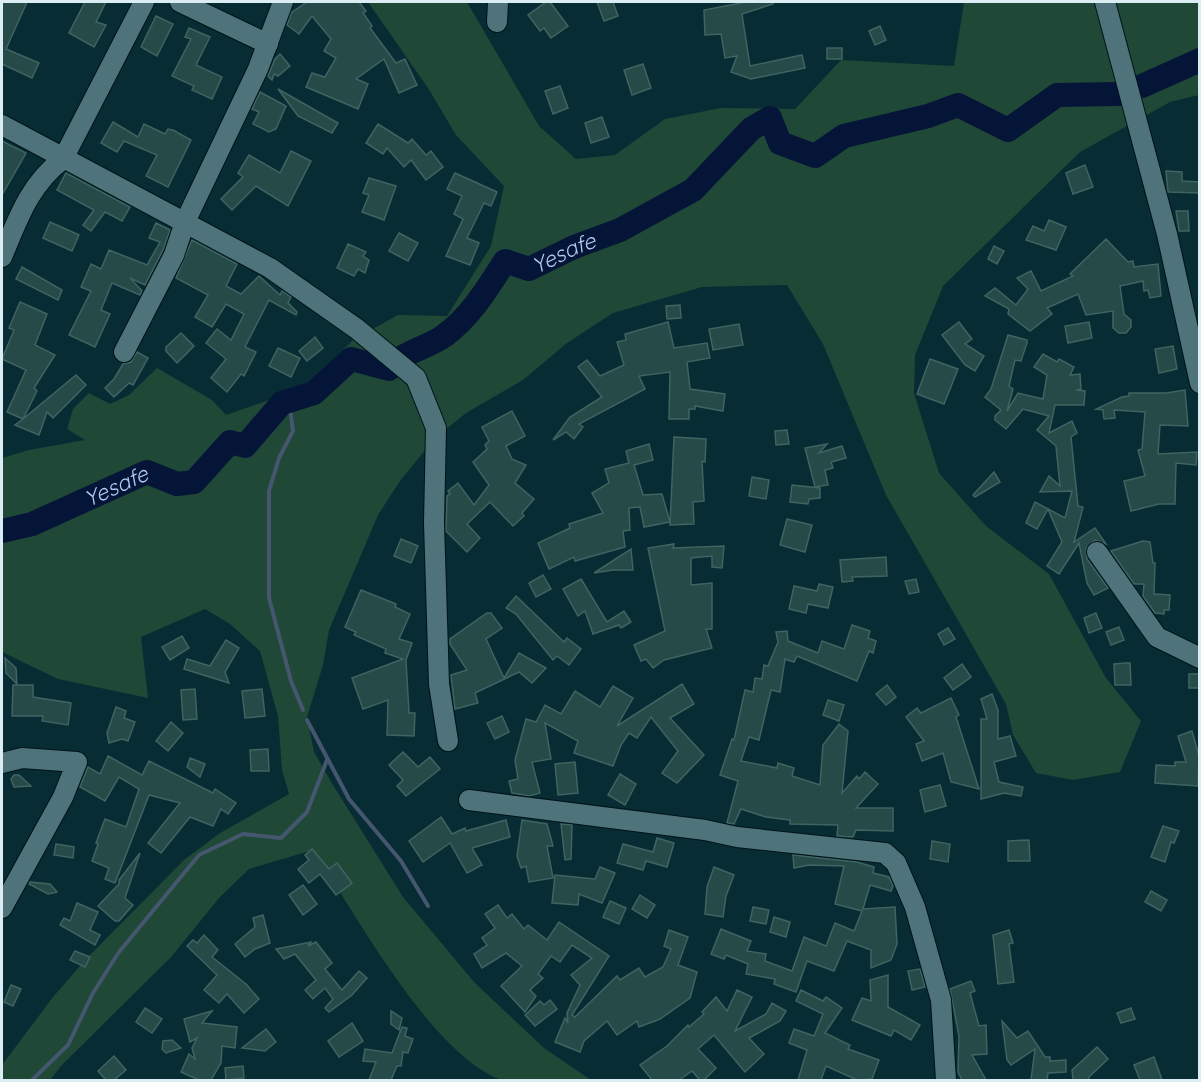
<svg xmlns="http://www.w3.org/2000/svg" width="1201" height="1082" font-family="Quicksand,sans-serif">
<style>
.green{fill:#1f4837}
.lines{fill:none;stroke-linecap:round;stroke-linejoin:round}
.stream{stroke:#45566f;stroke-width:4}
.river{stroke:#051537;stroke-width:24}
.building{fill:#254a47;stroke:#3f6461;stroke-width:1.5}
.minor-casing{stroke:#001319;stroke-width:22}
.minor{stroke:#4f737b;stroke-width:20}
.labels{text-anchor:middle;stroke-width:4.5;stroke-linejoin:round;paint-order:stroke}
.water-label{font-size:22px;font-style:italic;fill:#b6ccf4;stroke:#002229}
</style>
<rect width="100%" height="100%" fill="#072c34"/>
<path class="green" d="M368 2H467L539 126 576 159 615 155 665 119 721 108 795 109 841 60 954 66 964 2H1199V95L1170 102 1080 152 943 286 915 355 914 393 939 473 986 526 1049 574 1106 678 1141 721 1120 772 1073 780 1036 773 1013 735 1006 704 886 495 823 344 787 285 702 287 613 313 567 343 523 380 466 413 435 438 400 481 378 515 329 630 323 665 307 717 314 752 333 785 403 897 474 982 544 1048 591 1080C574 1080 510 1082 499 1079 429 1051 356 914 313 850L249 869 219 898 172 956 61 1066 50 1080H2V1065L53 997 87 958 184 860 220 833 289 794 282 770 278 716 260 651 230 624 205 609 141 637 148 698 58 679 2 652V458L29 450 85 440 67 429 73 409 89 393 110 404 129 395 157 368 212 400 226 415 306 387 353 340 398 315 447 316 491 246 504 186 456 135 428 88Z"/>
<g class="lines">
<g class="stream">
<path d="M289 401 293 431 279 458 269 491V598L291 681 303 710"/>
<path d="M307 720 349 799 401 861 428 906"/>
<path d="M32 1080 68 1045 93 993 119 952 199 855 243 834 281 838 307 812 327 760"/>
</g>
<g class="river">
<path d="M1142 86 1200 60"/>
<path id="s1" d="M2 531 32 524 147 472 177 484 194 482 230 442 245 446 282 403 314 393 351 359 389 369C402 352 427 348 444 336 471 316 487 289 505 261L529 269 574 247 620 230 693 190 751 129 770 118 780 143 815 156 844 136 928 116 958 105 1008 130 1057 95 1118 94"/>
</g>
</g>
<g class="building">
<path d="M2 2H27L6 49 39 63 32 78 2 64Z"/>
<path d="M85 2H106L96 22 106 25 94 47 69 33Z"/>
<path d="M307 2H359L366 11 363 13 372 26 370 28 396 63 405 59 417 85 399 93 384 59 356 79 368 84 358 109 306 87 312 73 325 77 336 58 324 51 331 39 312 16 299 34 287 25 292 12Z"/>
<path d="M546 2H550L568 26 551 38 544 28 540 31 528 15Z"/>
<path d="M597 2H613L618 16 604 21Z"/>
<path d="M746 2H773V4L742 14 750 66 802 55 805 68 751 79 731 72 737 56 725 58 721 34 705 35 704 10Z"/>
<path d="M156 16 173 24 157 56 141 47Z"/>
<path d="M880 26 886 40 875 45 869 31Z"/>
<path d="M189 28 210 37 196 65 222 77 212 99 192 90 194 86 172 76 191 39 185 37Z"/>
<rect x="827" y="48" width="15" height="11"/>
<path d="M280 54 290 66 278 76 274 74 272 80 268 76 275 59Z"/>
<path d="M643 64 651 88 632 95 624 70Z"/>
<path d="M560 86 568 108 553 114 545 91Z"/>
<path d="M278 89 338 123 332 133 298 116Z"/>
<path d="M260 92 286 106 276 129 269 132 253 124 259 112 252 109Z"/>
<path d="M602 117 609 137 591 143 585 123Z"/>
<path d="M113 122 138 137 144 124 165 134 168 129 173 130 191 140 168 187 146 176 157 155 124 141 117 152 101 143Z"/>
<path d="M378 124 408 143 412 139 426 155 431 151 443 167 426 180 411 160 404 167 387 148 383 154 366 143Z"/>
<path d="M2 141 26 153 2 195Z"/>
<path d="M291 151 311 161 288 206 256 186 232 210 221 199 243 177 238 173 249 155 280 173Z"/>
<path d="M1085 165 1093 187 1073 194 1066 173Z"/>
<path d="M1166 171 1182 172V181L1200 182V193L1168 192Z"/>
<path d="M66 173 130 207 122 221 105 212 91 231 83 225 94 210 57 190Z"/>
<path d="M455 173 497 192 491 206 484 203 467 238 479 243 470 265 446 256 463 219 454 214 462 196 447 189Z"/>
<path d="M369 178 396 186 384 220 362 212 369 195 363 193Z"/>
<path d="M1176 211H1188L1189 231H1179Z"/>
<path d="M1049 220 1066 227 1056 250 1026 240 1033 226 1044 231Z"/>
<path d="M50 222 79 235 72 251 43 238Z"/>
<path d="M156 223 170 230 163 250 145 285 130 278 142 291 140 295 112 283 101 310 110 314 95 347 69 335 91 291 81 287 91 264 101 269 109 250 147 265 160 242 149 238Z"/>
<path d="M399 233 418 243 408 261 389 251Z"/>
<path d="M1106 239 1128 262 1133 261 1134 267 1158 264 1161 296 1150 298 1148 290 1144 291 1143 281 1120 286 1124 314 1131 320V327L1126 333H1119L1113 328V311L1086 315 1078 294 1047 308 1052 314 1030 331 1008 314 1009 309 985 296 995 288 1016 305 1028 289 1017 278 1031 271 1041 291 1073 276 1070 274Z"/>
<path d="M192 240 237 264 226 286 241 294 259 276 280 295 282 291 291 297 288 303 297 312 296 315 269 300 245 347 256 352 244 376 241 374 227 392 211 378 226 359 206 343 217 329 231 340 244 314 226 304 212 327 195 317 208 295 176 278Z"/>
<path d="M348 244 366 252 363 256 369 260 365 273 358 269 354 276 337 268Z"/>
<path d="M994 246 1004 251 997 264 988 259Z"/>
<path d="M22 267 62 290 58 300 16 279Z"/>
<path d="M20 302 47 314 35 345 55 355 34 388 37 391 23 419 76 375 86 385 53 418 47 412 39 435 15 425 23 419 7 412 26 370 2 359 14 330 9 328Z"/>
<path d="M680 305 681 318 667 319 666 306Z"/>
<path d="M668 322 674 348 707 343 710 358 687 362 690 389 725 394 723 411 695 406V409H689V419H669L670 372 639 376 645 389 579 424 583 427 574 439 566 432 553 440 570 417 602 397 578 367 587 360 600 376 624 365 617 342 626 340 625 334Z"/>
<path d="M959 322 972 339 965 344 984 356 975 371 965 365 942 335Z"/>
<path d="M1089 322 1092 338 1068 343 1065 326Z"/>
<path d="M739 324 743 345 713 350 709 329Z"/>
<path d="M181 333 194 346 177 363 166 351V347Z"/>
<path d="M1008 335 1027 340V343L1021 361 1015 360 1009 386 1013 389 1007 411 1018 393 1043 399 1047 375 1034 367 1043 354 1057 362 1059 359 1074 367 1070 375 1080 374 1081 389 1076 390 1085 391 1084 405H1055L1049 433 1072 421 1077 433 1071 437 1078 506 1083 507 1074 542 1095 528 1106 544 1095 540 1086 548 1087 559 1108 588 1094 595 1087 583 1079 543 1059 574 1047 566 1062 542 1048 509 1037 529 1026 523 1035 502 1065 518 1072 491 1040 492 1049 476 1060 486 1056 446 1037 430 1049 416 1023 409 1006 429 995 420V416L1001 410 985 397 991 389Z"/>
<path d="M315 337 323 348 307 361 299 351Z"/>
<path d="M1173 346 1177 369 1159 373 1155 349Z"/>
<path d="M278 348 300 358 291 377 269 366Z"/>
<path d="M137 352 148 358 133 385 129 383 114 397 105 388 114 379 123 364 131 362Z"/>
<path d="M930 359 958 369 944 404 917 394Z"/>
<path d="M1185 390 1188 426 1160 425 1158 454 1197 452 1196 465 1176 463 1175 504H1159L1131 511 1124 481 1145 476 1138 450 1142 449 1145 412 1114 410 1115 418 1104 419 1103 410 1096 409 1122 397 1129 396V393H1166Z"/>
<path d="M512 411 525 436 506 446 512 459 526 465 515 483 534 499 522 513 524 516 513 526 490 502 467 524 480 538 467 552 446 531 447 496 450 494 448 491 458 483 474 505 489 485 473 462 487 449 485 445 489 441 482 427Z"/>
<path d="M787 430 789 444 776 445 775 431Z"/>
<path d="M674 437 706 439 705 462 702 461 704 501 693 502 694 524 670 525Z"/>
<path d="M649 444 653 460 634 465 643 495 662 494 670 522 644 527 640 507 629 508 630 530 623 531 625 547 575 561 574 557 549 569 538 543 570 528 569 524 603 513 592 493 609 483 605 469 629 463 626 451Z"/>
<path d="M827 444 819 453 842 446 846 458 831 462 833 468 825 470 828 485 815 487 805 448Z"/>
<path d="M994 472 1000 482 975 497 973 495Z"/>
<path d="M752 477 769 480 766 499 749 496Z"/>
<path d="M792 485 820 488V498L809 499 808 504 790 502Z"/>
<path d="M787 519 812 525 805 552 780 545Z"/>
<path d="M401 539 418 546 411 563 394 556Z"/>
<path d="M1143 541 1150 542 1153 563H1155L1154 594 1170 595 1169 610H1164V614L1155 613 1143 596 1144 584H1134L1111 551Z"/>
<path d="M674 544 673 548 724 546 722 568 712 567V556L691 558V585L712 583V629H706L712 648 664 660 653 668 646 659 641 661 634 645 665 631 648 548Z"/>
<path d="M631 549 633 570H613L594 573Z"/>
<path d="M886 557 887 576 852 577 853 581 842 582 840 560Z"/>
<path d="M543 575 551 589 536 597 529 583Z"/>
<path d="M581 579 607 622 624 611 631 622 621 628 619 625 593 634 585 611 578 616 563 589Z"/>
<path d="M916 579 919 592 909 594 905 581Z"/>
<path d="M819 584 833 587 828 608 808 604 806 613 789 609 794 586 817 591Z"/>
<path d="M361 590 396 604 395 607 410 614 399 639 412 643 406 660 409 713H415L414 736 387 735 388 700 363 709 352 678 403 659 385 653 386 649 354 635 356 632 345 627Z"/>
<path d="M516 596 564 642 567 638 581 649 569 665 557 656 553 660 516 614 506 608Z"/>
<path d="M487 613H491L502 628 486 639 504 678 519 653 546 668 532 683 519 672 475 693 478 703 455 709 451 675 467 670 450 644V639Z"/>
<path d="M1096 613 1102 628 1089 633 1084 618Z"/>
<path d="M852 625 870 631 868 638 876 641 873 653 869 651 857 681 797 656 794 662 785 659 780 692 771 690 759 740 749 737 741 761 777 768 778 763 794 768 792 776 820 785 823 745 839 724 848 731 842 793 857 776 859 779 865 772 878 784 856 808H893V831L856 830 853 837 837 836 838 825 790 824V820L766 817 741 809 734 824 727 823 738 781 720 775 732 739 734 740 745 690 753 692 755 678 762 679 764 665 768 666 778 642 776 632 787 631 788 641 818 653 822 641 844 649Z"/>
<path d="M1119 627 1124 640 1111 645 1106 632Z"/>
<path d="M948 628 955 639 944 645 938 634Z"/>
<path d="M182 636 189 648 170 660 162 647Z"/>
<path d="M226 640 239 648 225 672 229 683 184 669 187 659 210 666Z"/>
<path d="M5 658 16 668 17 684 6 673Z"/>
<path d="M1125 663H1130L1131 685H1115L1114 664Z"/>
<path d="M962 664 971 677 953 690 944 678Z"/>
<rect x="1189" y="674" width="11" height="14"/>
<path d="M682 684 694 704 670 718 704 755 677 783 662 773 678 751 651 717 637 738 629 733 621 745 613 766 574 753 578 741 545 723 551 759 532 762 540 793 529 796 512 793 509 781 518 779 515 760 526 719 536 722 545 705 561 714 575 691 600 707 613 686 633 698 617 726Z"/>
<path d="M13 685H33V697L71 703 68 725 42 721 43 716H12Z"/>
<path d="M887 685 896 697 886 705 876 694Z"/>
<path d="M195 689 197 719 183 720 181 690Z"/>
<path d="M262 689 265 716 245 718 242 691Z"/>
<path d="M992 694 998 710V739L1010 736 1016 756 994 762 999 782 1023 787 1021 796 1004 793 981 799V719H987L981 699Z"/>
<path d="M951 698 959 715 956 717 979 789 951 782 943 753 922 761 916 744 924 741 906 717 917 708 921 713Z"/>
<path d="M828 700 844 705 839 721 823 715Z"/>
<path d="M116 707 126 711 124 718 135 722 128 741 122 739 109 743 107 733Z"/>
<path d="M502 716 509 732 495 739 487 723Z"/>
<path d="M171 722 183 733 168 751 156 741Z"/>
<path d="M1192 731 1199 756 1198 786 1155 783 1156 765 1175 766V762H1186L1178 736Z"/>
<path d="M268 749 269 771H251L250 750Z"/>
<path d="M403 752 418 767 430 757 440 769 406 796 397 786 403 780 389 765Z"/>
<path d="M108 756 142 775 149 761 213 793 215 789 236 803 228 814 221 809 213 826 190 817 161 853 148 843 180 803 149 795 115 883 105 879 109 868 92 861 98 844 96 843 105 819 126 827 139 789 119 777 105 801 80 787 88 767 100 774Z"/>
<path d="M190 758 205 764 200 777 187 767Z"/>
<path d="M575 762 578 793 558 795 555 764Z"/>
<path d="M620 774 636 784 625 805 608 795Z"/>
<path d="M14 775H19L31 786 14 787 11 779Z"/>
<path d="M940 785 946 806 925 812 920 790Z"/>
<path d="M441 817 452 834 465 828 466 831 506 820 510 837 472 848 482 865 467 873 450 843 423 862 409 841Z"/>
<path d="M522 820 547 824 553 846H547L553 878 529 882 526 866 521 868 517 856Z"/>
<path d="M561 824 572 825 571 859 565 860Z"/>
<path d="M1163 826 1179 831 1174 843 1171 842 1165 862 1151 857Z"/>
<path d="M657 838 674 843 667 867 646 861 643 870 617 863 623 844 653 852Z"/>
<path d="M1029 840 1030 861H1008V841Z"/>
<path d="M932 841 950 844 948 862 930 859Z"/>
<path d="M56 844 74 847 73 858 54 855Z"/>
<path d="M312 849 329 869 337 863 352 883 336 895 320 874 309 883 298 869 309 860 305 855Z"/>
<path d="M140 853 125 898 133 905 119 921H115L98 906 119 884V880Z"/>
<path d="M793 855 857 862 874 867 873 873 889 877 893 886 891 891 870 885 863 909 895 907 897 944 891 960 871 968V950L847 941 834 971 807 961 796 992 774 984 775 979 746 974 748 964 726 955 724 959 711 954 721 929 751 941 747 951 766 954 765 961 792 971 804 937 826 946 835 923 854 931 862 911 835 904 844 866 809 865 794 868Z"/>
<path d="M600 867 615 873 602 903 579 894 578 905 552 903 555 875 595 879Z"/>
<path d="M714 867 734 875 726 896 723 917 705 914 707 887Z"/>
<path d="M30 882 50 884 57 892 48 894 29 884Z"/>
<path d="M303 885 317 904 303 915 289 895Z"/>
<path d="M1151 891 1167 900 1161 911 1145 902Z"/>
<path d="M640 895 655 905 647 918 632 909Z"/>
<path d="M610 901 626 908 619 924 603 917Z"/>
<path d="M77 903 98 912 90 930 100 935 95 945 60 925 64 918 70 921Z"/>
<path d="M498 905 507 918 512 914 524 929 528 925 547 940 559 922 609 956 572 1015 575 1017 617 976 620 980 639 968 645 977 663 967 671 949 664 946 669 930 688 937 678 965 697 972 690 998 660 1019 639 1027 637 1021 617 1035 607 1021 584 1041 580 1052 555 1042 565 1018 568 1023 567 1013 580 985 571 975 592 958 572 945 560 962 551 956 538 974 543 978 530 990 536 996 525 1012 501 986 522 966 506 953 482 968 474 954 487 945 482 938 495 928 485 914Z"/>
<path d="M753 907 769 910 766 924 750 921Z"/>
<path d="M263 915 270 943 255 949 245 957 235 944 255 927 253 918Z"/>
<path d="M774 917 790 922 786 937 770 932Z"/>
<path d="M1009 930 1013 943 1009 944 1014 982 998 984 993 935Z"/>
<path d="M204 935 218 950 212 957 246 984 259 999 244 1013 227 994 219 1003 204 990 217 975 187 946 193 940 197 943Z"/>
<path d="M311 942 308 946 316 942 332 963 325 969 342 990 359 971 367 978 352 995 329 1012 325 1008 333 999 325 988 313 999 305 990 316 980 295 954 284 959 276 949Z"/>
<path d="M75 951 90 957 85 967 70 960Z"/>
<path d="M920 969 925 987 912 990 908 971Z"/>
<path d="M888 975V1007L920 1025 911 1040 894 1030 891 1036 852 1020 862 998 871 1001 870 980Z"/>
<path d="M971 981 975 991 970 993 979 1026 986 1025 987 1054 972 1055 986 1080H962L958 1072 959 1036 950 989Z"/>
<path d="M11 985 21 989 13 1006 4 1002Z"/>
<path d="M737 990 752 997 735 1031 766 1014 772 1003 786 1011 780 1021 749 1038 764 1054 745 1072 714 1035 698 1049 716 1068 704 1080H700L692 1071 679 1080H652L640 1065 667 1046 688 1025 689 1027 704 1014 702 1012 716 997 727 1011Z"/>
<path d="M801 990 823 1001 826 997 842 1008 825 1033 850 1045 848 1049 879 1060 872 1079 857 1080 826 1066 821 1080H798L807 1050 789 1043 794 1029 814 1036 823 1014 796 1001Z"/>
<path d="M550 1000 557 1009 535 1026 525 1015 540 1001 544 1005Z"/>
<path d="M145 1008 162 1019 152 1033 136 1022Z"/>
<path d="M1131 1008 1135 1019 1121 1023 1117 1013Z"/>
<path d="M212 1011 202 1023 237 1027 235 1048 222 1046 221 1063 211 1080H199L181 1072 189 1054 195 1059 192 1048 197 1038 190 1042 184 1019Z"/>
<path d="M391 1011 402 1018 399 1030 391 1024Z"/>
<path d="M1002 1021 1017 1038 1028 1031 1045 1057H1050V1061L1066 1060V1072L1048 1073 1047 1080H1031L1035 1049 1011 1065 1007 1060Z"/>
<path d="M352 1023 363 1041 339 1057 328 1041Z"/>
<path d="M402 1027 407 1028 405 1036 413 1039 408 1053 403 1052 401 1066H397L391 1080H369L376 1062 363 1061 365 1049 392 1053Z"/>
<path d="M266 1029 276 1042 265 1051 242 1048Z"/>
<path d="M172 1040 181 1048 166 1053 162 1049 163 1041Z"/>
<path d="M1097 1047 1108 1059 1089 1077V1080H1073L1072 1070Z"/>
<path d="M114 1056 126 1070 114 1080H106L98 1071Z"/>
<path d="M1154 1057 1162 1080H1140L1134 1065Z"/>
<path d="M243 1066 244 1078 226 1080 225 1068Z"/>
</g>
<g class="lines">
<g class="minor-casing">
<g id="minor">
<path d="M180 2 268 44"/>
<path d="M1105 2 1167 234 1200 383"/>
<path d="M497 22 498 2"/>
<path d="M2 125 270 268 357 329 416 378 436 428 434 523 439 684 448 741"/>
<path d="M2 257C18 219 29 185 63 159L144 2"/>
<path d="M124 352 174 255 185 222 258 69 283 2"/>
<path d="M1097 552 1157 637 1200 658"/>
<path d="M2 763 22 758 77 762 63 797 2 908"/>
<path d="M469 800 705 830 737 837 885 853 896 863 915 907 941 1000 946 1080"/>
</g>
</g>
<use href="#minor" class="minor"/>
</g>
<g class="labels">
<g class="water-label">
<text dy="8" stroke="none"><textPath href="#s1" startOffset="681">Yesafe</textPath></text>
<text dy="8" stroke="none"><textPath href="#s1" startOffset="123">Yesafe</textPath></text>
</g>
</g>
<rect width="1201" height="1082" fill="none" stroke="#daedf2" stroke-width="6"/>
</svg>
